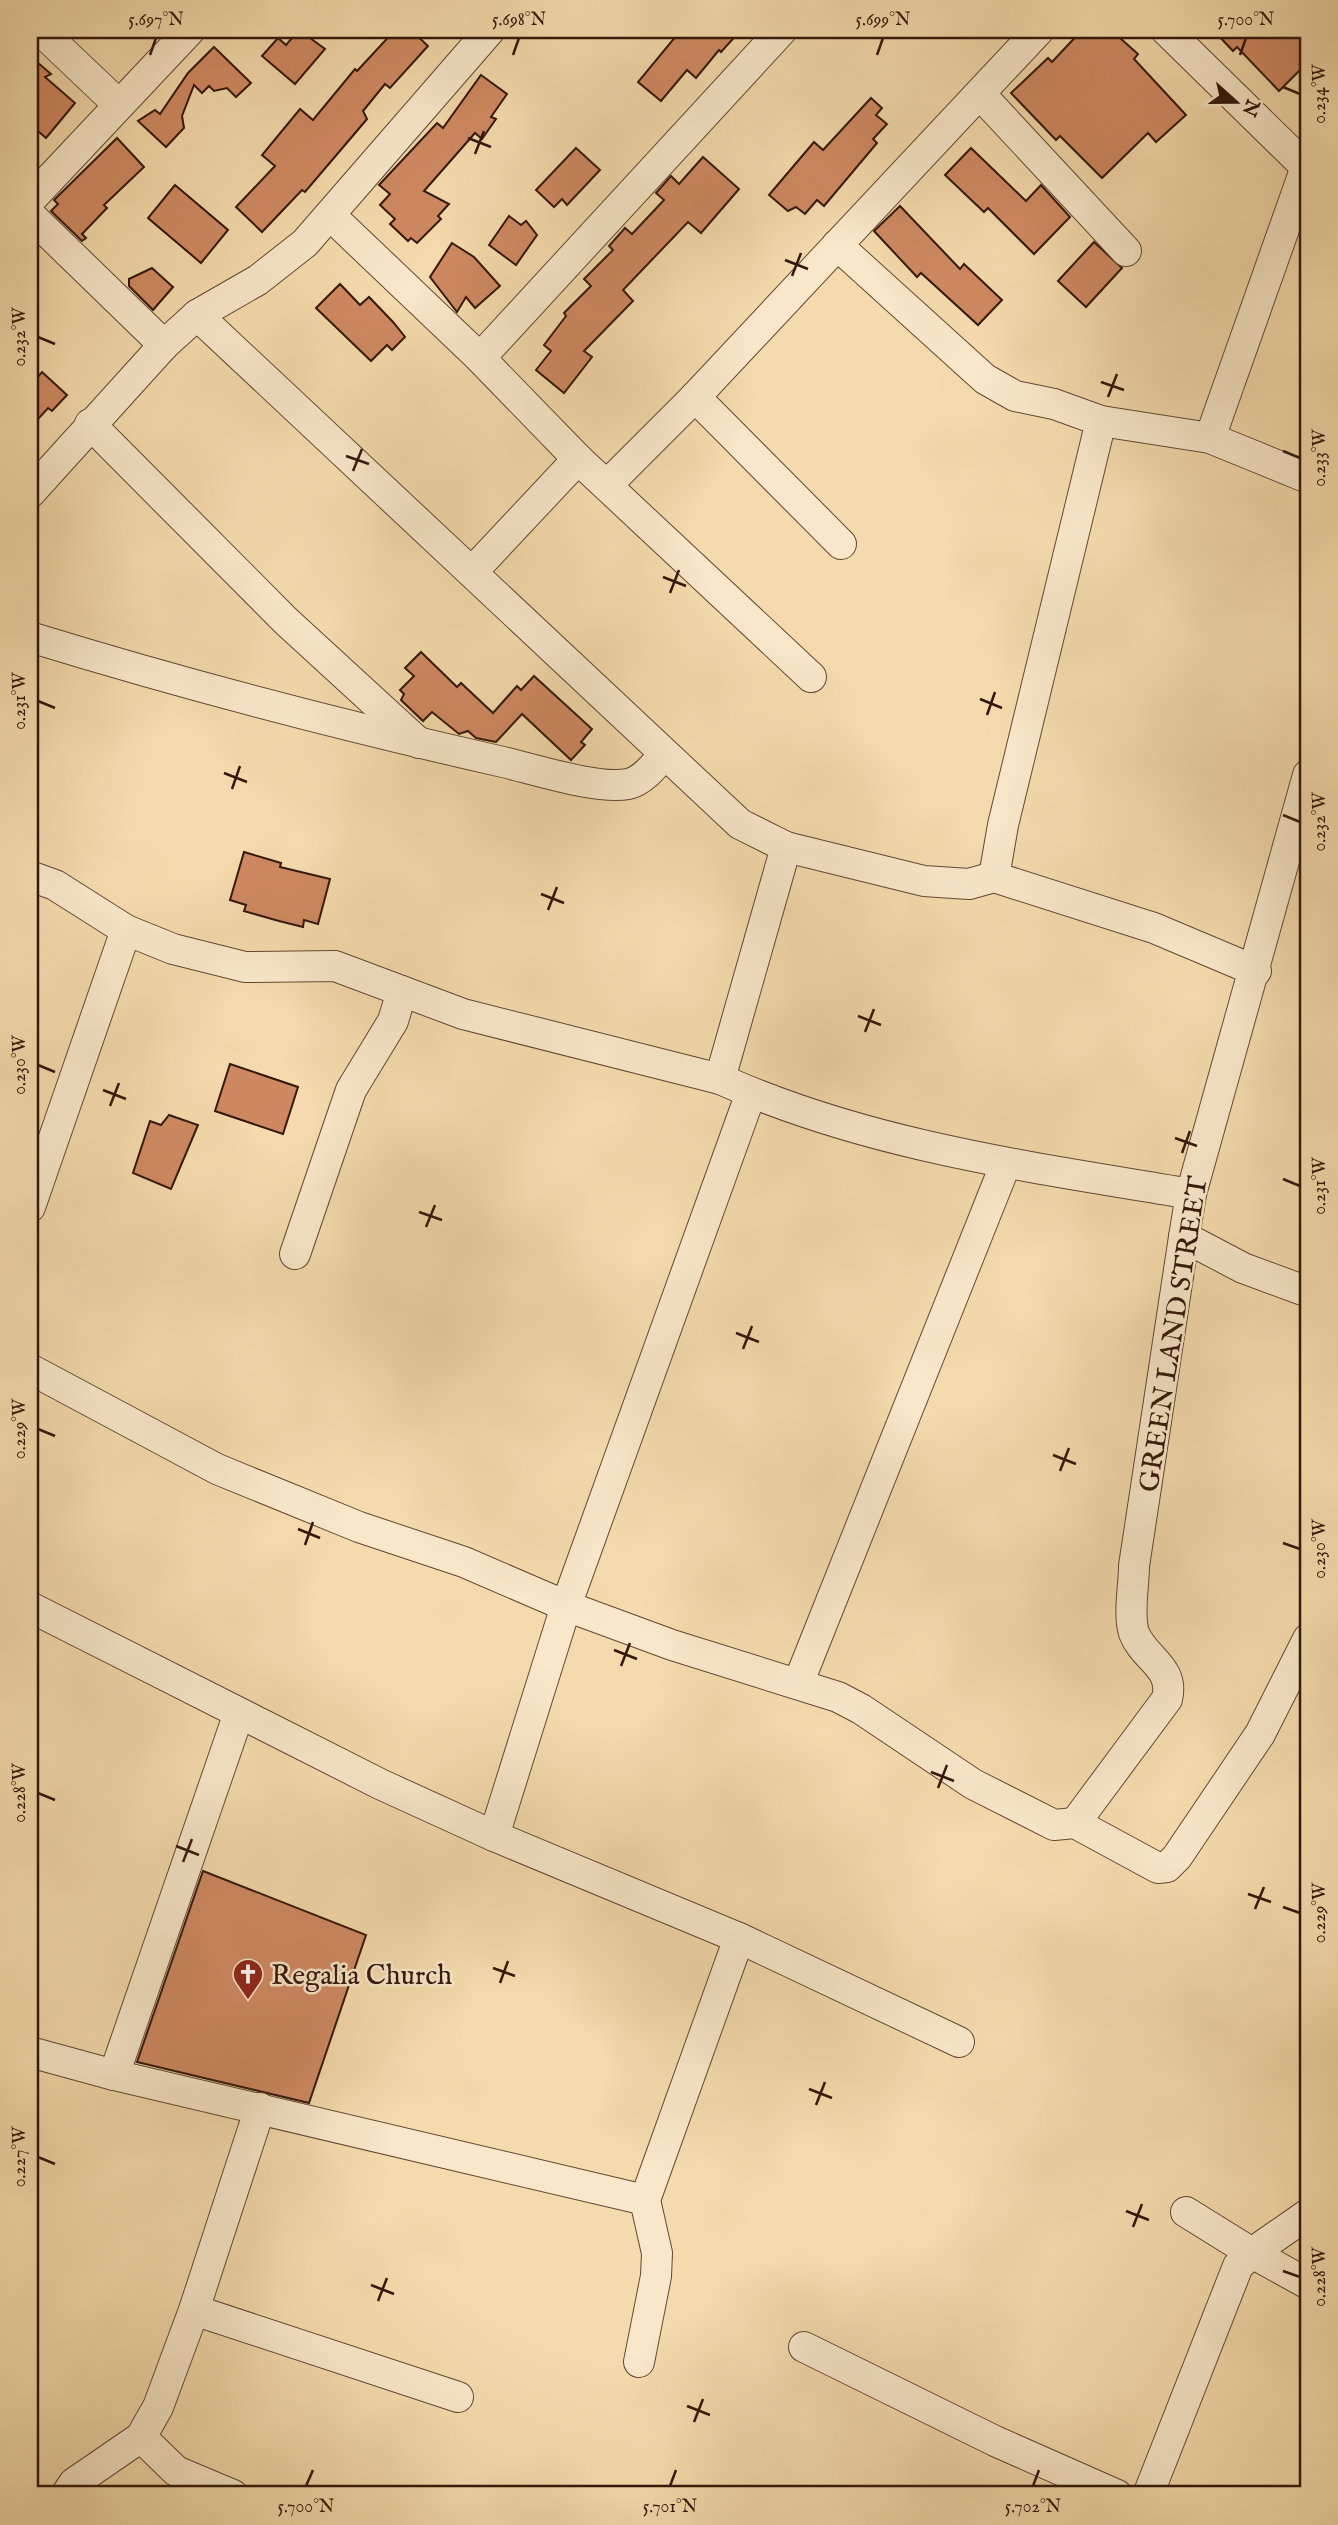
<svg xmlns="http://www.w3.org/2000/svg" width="1338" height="2525" font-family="'IM FELL English',serif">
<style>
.building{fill:#cf8961;stroke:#33170a;stroke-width:2}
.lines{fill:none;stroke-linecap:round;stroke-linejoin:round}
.minor-casing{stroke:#634832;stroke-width:32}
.minor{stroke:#f8e7c9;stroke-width:30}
.ticks{fill:none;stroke:#33170a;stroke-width:2.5}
.labels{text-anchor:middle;stroke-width:5;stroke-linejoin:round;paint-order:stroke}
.street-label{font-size:28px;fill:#33170a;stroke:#f8e7c9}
.poi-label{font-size:28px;fill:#33170a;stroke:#f8e7c9;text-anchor:start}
.neatline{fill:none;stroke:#33170a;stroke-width:2.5}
.ticks-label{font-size:18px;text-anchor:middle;fill:#33170a}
</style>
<rect width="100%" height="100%" fill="#f4daac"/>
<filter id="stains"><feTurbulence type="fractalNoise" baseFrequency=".00286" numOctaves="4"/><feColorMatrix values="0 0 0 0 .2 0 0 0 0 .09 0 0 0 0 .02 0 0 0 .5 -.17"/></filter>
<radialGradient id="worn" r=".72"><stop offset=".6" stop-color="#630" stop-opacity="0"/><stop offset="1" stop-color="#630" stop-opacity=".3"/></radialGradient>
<g class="building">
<path d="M299 30 325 49 295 84 262 56 278 38 286 45Z"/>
<path d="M395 30H411L428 46 390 88 385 84 363 111 367 119 356 132 305 192 302 190 262 232 236 207 275 166 262 155 300 109 313 120 355 69 357 71Z"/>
<path d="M681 30H741L721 52 719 50 696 78 687 70 661 101 638 82Z"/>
<path d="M1082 30H1111L1138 54 1134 59 1186 115 1156 142 1148 133 1102 178 1060 136 1056 140 1011 93 1048 58 1052 62Z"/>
<path d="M1213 30H1308V62L1279 91 1237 47 1233 51Z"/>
<path d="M214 47 251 83 236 97 227 88 214 91 209 86 202 93 194 85 182 116 184 128 166 147 138 121 155 110 160 114 188 73Z"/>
<path d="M30 56 51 74 45 77 75 103 46 138 30 124Z"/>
<path d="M481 75 507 94 491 117 496 119 482 139 475 133 424 191 449 204 438 216 441 219 417 243 411 238 408 241 390 224 395 219 380 205 390 194 379 185 437 123 443 128Z"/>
<path d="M871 98 882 108 876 115 887 124 873 139 877 143 824 206 817 200 805 214 796 207 788 211 769 195 814 142 823 150Z"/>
<path d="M117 138 144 167 104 205 107 208 82 234 86 238 82 241 51 211 58 204 54 200Z"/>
<path d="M576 148 600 170 567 205 562 199 554 207 536 190Z"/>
<path d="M971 148 1026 201 1041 185 1070 217 1034 254 988 208 984 212 945 175Z"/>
<path d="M703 157 739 189 701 233 688 222 623 290 633 301 584 351 592 357 564 393 536 370 551 351 544 345 566 316 564 313 591 286 584 279 613 250 609 246 625 228 632 234 664 200 656 193 671 176 679 184Z"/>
<path d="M175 185 228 230 201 263 148 218Z"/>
<path d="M900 206 960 269 964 264 1002 300 978 325 921 273 917 277 874 231Z"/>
<path d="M509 216 521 225 526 221 537 235 516 265 489 245Z"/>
<path d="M1094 242 1122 268 1086 307 1058 281Z"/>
<path d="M452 243 474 257 500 286 475 308 466 297 457 312 430 277Z"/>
<path d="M152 268 173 287 153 310 129 286V279Z"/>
<path d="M340 284 360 305 369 297 393 322 405 337 392 350 387 345 371 361 316 308Z"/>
<path d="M42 372 67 395 52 411 48 408 30 428V387Z"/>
<path d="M421 652 457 687 461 683 493 713 517 686 521 690 534 676 592 729 581 742 585 745 571 760 522 714 496 742 476 738 468 731 459 734 432 712 423 721 401 700 404 694 400 690 414 676 405 668Z"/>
<path d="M244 852 281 863 280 867 330 879 318 924 304 920 303 927 279 921 244 911 246 905 230 900Z"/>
<path d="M230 1064 298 1087 283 1134 215 1111Z"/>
<path d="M169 1115 198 1125 171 1189 133 1173 150 1121 161 1125Z"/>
<path d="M203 1871 366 1935 309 2103 137 2062Z"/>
</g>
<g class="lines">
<g class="minor-casing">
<g id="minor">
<path d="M40 30 118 104"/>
<path d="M1166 30 1308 169"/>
<path d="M980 94 1126 251"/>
<path d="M30 200 190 30"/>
<path d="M30 215 164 345"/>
<path d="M330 215 480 358 578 459 811 677"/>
<path d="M837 245 985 379 1015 396 1054 404 1101 421 1210 438 1308 478"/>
<path d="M197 315 740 824 786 847 924 881 969 884 994 877 1154 928 1256 971"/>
<path d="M480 358 782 30"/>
<path d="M695 397 841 544"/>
<path d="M90 424 286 621 419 743"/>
<path d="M1210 438 1306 167"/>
<path d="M607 485 695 397 1039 30"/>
<path d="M30 493 164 345 197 315 258 280 305 243 490 30"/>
<path d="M472 572 578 459"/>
<path d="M30 637C186 685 344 726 503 762 534 769 598 790 628 784 643 781 655 765 664 754"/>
<path d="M30 876 55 885 126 930 173 949 245 967 335 966 463 1014 720 1079C869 1146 1031 1167 1191 1194"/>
<path d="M994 877 1003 825 1101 421"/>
<path d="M720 1079 786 847"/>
<path d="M30 1207 126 930"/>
<path d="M1184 1237 1243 1268 1308 1292"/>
<path d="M295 1254 351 1090 393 1021 402 991"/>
<path d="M30 1369 217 1469 359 1527 464 1562 566 1606 672 1645 838 1697 861 1709 973 1784 1054 1825 1075 1823 1158 1868 1167 1867 1177 1857 1260 1734 1308 1639"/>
<path d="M30 1607 380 1784 494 1836 739 1938 959 2042"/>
<path d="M798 1684 1006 1163"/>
<path d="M1075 1823 1167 1699C1175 1667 1144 1659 1134 1633 1128 1614 1134 1586 1134 1566L1184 1237 1191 1194 1308 775"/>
<path d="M494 1836 566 1606 751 1093"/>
<path d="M30 2052 114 2075 645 2200"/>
<path d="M114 2075 239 1713"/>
<path d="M1186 2212 1252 2253 1308 2214"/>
<path d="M194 2310 458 2397"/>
<path d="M804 2347 995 2441 1117 2495"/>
<path d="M639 2362 656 2276 657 2253 645 2200 739 1938"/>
<path d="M141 2437 176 2471 233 2495"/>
<path d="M66 2495 74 2483 141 2437 158 2407 194 2310 260 2108"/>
<path d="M1148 2495 1238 2266 1252 2253 1308 2284"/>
</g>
</g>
<use href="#minor" class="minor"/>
</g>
<path class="ticks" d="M150 55 156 38M513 55 519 38M877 55 883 38M1240 55 1246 38M1283 87 1300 94M468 138 491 147M475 154 484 131M785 260 808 269M792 276 801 253M38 337 55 344M1101 382 1124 390M1108 397 1117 374M1283 451 1300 458M346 456 369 464M353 471 362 449M663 577 686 586M670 593 679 570M980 699 1002 708M38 701 55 708M987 715 995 692M224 773 247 782M232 789 240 766M1283 815 1300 822M541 894 564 903M548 910 557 887M858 1016 881 1025M865 1032 874 1009M38 1065 55 1072M103 1090 126 1099M110 1106 119 1083M1175 1138 1197 1146M1182 1153 1190 1131M1283 1179 1300 1186M419 1212 442 1220M426 1227 435 1205M736 1333 759 1342M743 1349 752 1326M38 1429 55 1436M1053 1455 1076 1464M1060 1471 1069 1448M298 1529 320 1538M1283 1543 1300 1549M305 1545 313 1522M614 1650 637 1659M621 1666 630 1643M931 1772 954 1781M938 1788 947 1765M38 1793 55 1800M176 1846 199 1855M183 1862 192 1839M1248 1894 1271 1902M1283 1907 1300 1913M1255 1909 1264 1887M493 1968 515 1976M500 1983 508 1961M809 2089 832 2098M816 2105 825 2082M38 2157 55 2164M1126 2211 1149 2220M1133 2227 1142 2204M1283 2271 1300 2277M371 2285 394 2294M378 2301 387 2278M687 2406 710 2415M694 2422 703 2399M306 2486 313 2470M670 2486 676 2470M1033 2486 1039 2470"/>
<defs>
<g id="church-pin" transform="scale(1.575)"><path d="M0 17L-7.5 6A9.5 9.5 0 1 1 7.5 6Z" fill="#8f2418" stroke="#f8e7c9"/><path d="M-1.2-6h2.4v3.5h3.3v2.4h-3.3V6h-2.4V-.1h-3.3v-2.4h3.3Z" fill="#fff"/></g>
</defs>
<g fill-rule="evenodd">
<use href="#church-pin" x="248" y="1974"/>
</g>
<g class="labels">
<g class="street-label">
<text transform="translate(1172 1334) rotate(-81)" y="10">GREEN LAND STREET</text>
</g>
<g class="poi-label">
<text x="271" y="1984">Regalia Church</text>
</g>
</g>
<rect width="1338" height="2525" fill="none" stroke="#f4daac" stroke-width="77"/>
<g transform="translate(1236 102) rotate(111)" stroke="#f8e7c9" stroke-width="5" paint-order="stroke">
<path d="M0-5L12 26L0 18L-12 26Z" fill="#33170a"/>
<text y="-10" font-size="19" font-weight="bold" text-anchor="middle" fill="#33170a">N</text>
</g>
<rect x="38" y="38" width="1262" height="2448" class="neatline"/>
<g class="ticks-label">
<text x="156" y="25">5.697°N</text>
<text x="519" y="25">5.698°N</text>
<text x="883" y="25">5.699°N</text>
<text x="1246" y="25">5.700°N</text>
<text transform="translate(1319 94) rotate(-90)" y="6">0.234°W</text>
<text transform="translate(19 337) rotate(-90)" y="6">0.232°W</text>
<text transform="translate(1319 458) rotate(-90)" y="6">0.233°W</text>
<text transform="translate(19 701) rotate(-90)" y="6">0.231°W</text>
<text transform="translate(1319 822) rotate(-90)" y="6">0.232°W</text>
<text transform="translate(19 1065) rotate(-90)" y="6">0.230°W</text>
<text transform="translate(1319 1186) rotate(-90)" y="6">0.231°W</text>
<text transform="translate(19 1429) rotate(-90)" y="6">0.229°W</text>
<text transform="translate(1319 1549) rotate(-90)" y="6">0.230°W</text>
<text transform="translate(19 1793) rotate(-90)" y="6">0.228°W</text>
<text transform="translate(1319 1913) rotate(-90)" y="6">0.229°W</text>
<text transform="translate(19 2157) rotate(-90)" y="6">0.227°W</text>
<text transform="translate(1319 2277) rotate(-90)" y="6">0.228°W</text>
<text x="306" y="2512">5.700°N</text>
<text x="670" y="2512">5.701°N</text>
<text x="1033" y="2512">5.702°N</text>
</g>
<rect width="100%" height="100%" filter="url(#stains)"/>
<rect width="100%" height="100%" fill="url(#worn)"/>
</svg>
